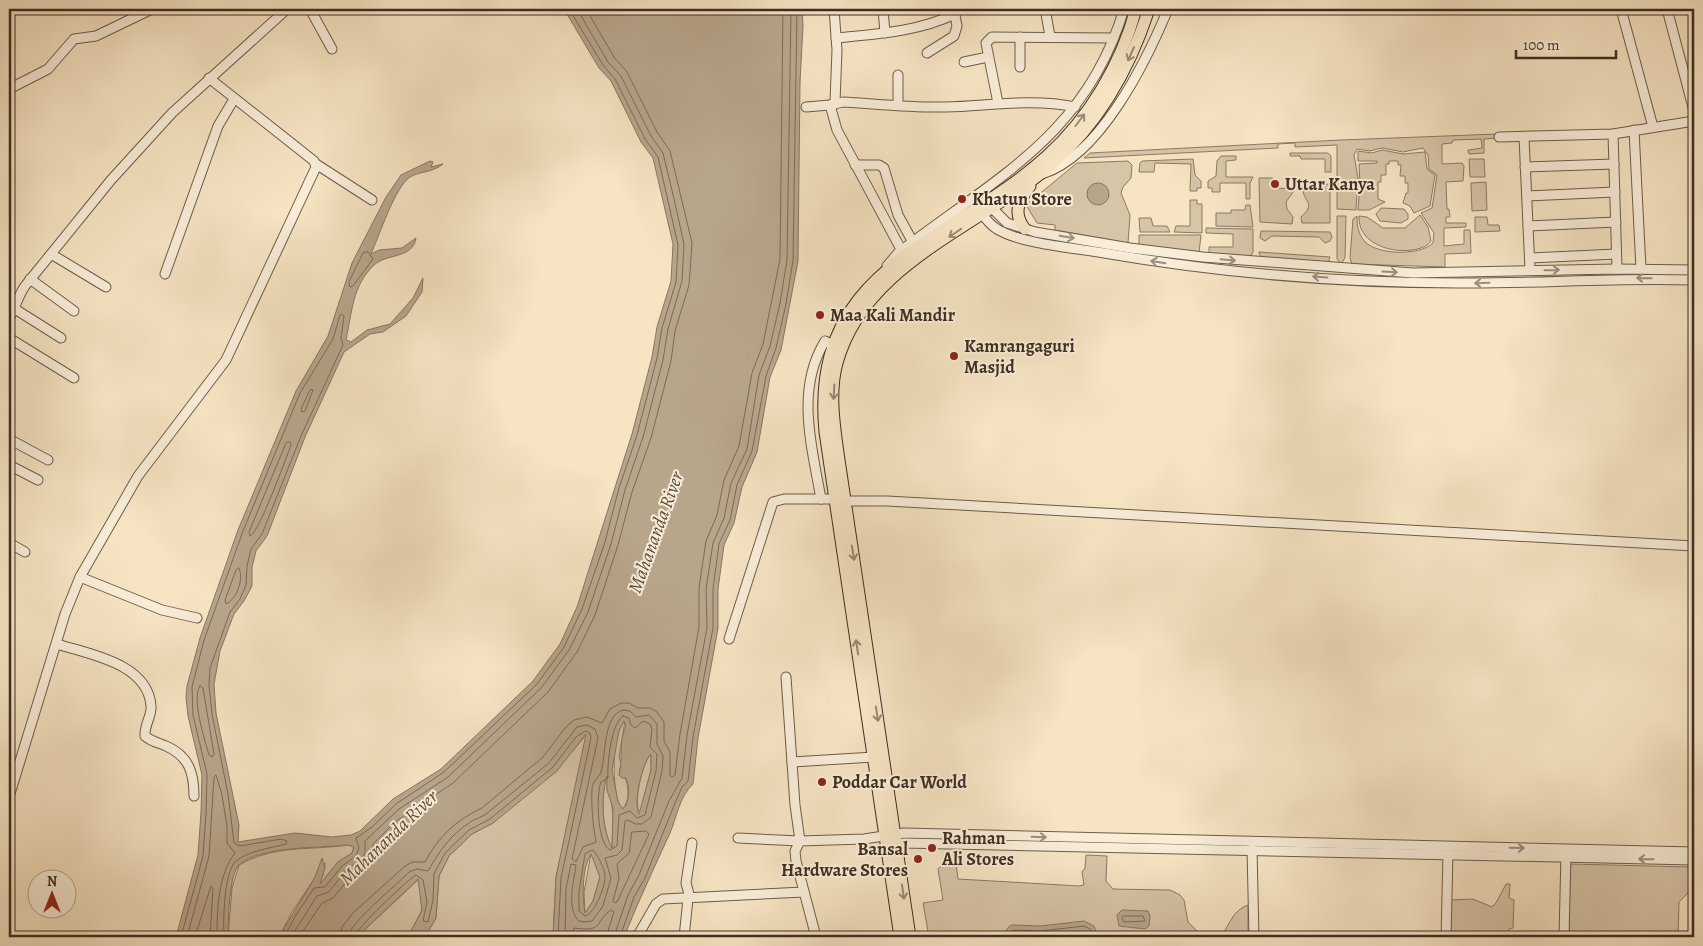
<svg xmlns="http://www.w3.org/2000/svg" width="1703" height="946" font-family="Alegreya,serif">
<style>
.green{fill:#d7c5a8;stroke:#8b7a65}
.water{fill:#b8a68c;stroke:#887662;fill-rule:evenodd}
.lines{fill:none;stroke-linecap:round;stroke-linejoin:round}
.shore{stroke:#7c6a57;stroke-width:1}
.minor-casing{stroke:#6d5c4a;stroke-width:11}
.major-casing{stroke:#3f2e22;stroke-width:13}
.minor{stroke:#f9edd8;stroke-width:9}
.major{stroke:#f6e4c3;stroke-width:11}
.oneway{stroke:#9a8972}
.oneway2{stroke:#9c8e7d}
.poi-dot{fill:#8f2418;stroke:#f9edd8;stroke-width:2}
.labels{text-anchor:middle;stroke-width:4;stroke-linejoin:round;paint-order:stroke}
.poi-label{font-size:18px;font-weight:bold;fill:#3f2e22;stroke:#f9edd8;text-anchor:start}
.water-label{font-size:19px;font-style:italic;fill:#5d4c3c;stroke:#f9edd8}
</style>
<rect width="100%" height="100%" fill="#f6e4c3"/>
<filter id="stains"><feTurbulence type="fractalNoise" baseFrequency=".004" numOctaves="4"/><feColorMatrix values="0 0 0 0 .2 0 0 0 0 .09 0 0 0 0 .02 0 0 0 .5 -.17"/></filter>
<radialGradient id="worn" r=".72"><stop offset=".6" stop-color="#630" stop-opacity="0"/><stop offset="1" stop-color="#630" stop-opacity=".3"/></radialGradient>
<g class="green">
<path d="M1497 134V138L1484 139V153L1469 154 1468 150 1482 148 1481 139 1453 140 1452 143 1442 144V164L1462 163 1464 166 1463 181 1446 182 1447 209H1449L1450 217H1446V223H1466V227L1444 228V246L1464 244V230H1470L1471 253 1445 254V267L1352 264 1350 258 1353 219 1357 216C1357 225 1358 234 1365 242 1379 255 1419 256 1433 243L1434 233 1421 213 1432 208 1437 175 1429 169 1428 155 1423 148 1403 152 1382 148 1370 151 1357 149 1354 155 1358 178 1356 210 1337 209V145L1295 147V143L1278 144V148L1084 158 1090 153 1341 140Z"/>
<path d="M1358 151 1372 153 1382 150 1403 154 1425 152 1427 169 1435 175 1430 206 1414 213 1410 206 1403 203 1406 193H1408V183H1405V176H1400L1401 165H1398V161H1389V164H1386V175H1381V182H1378V199L1385 202 1369 210H1358L1360 184 1359 164 1377 163V161H1358Z"/>
<path d="M1290 153H1328L1331 156V172H1325V159H1301L1300 156H1290Z"/>
<path d="M1221 156H1236V160L1226 161V177H1253L1250 183V199H1246V183H1220V192H1212V188H1208V181L1216 176 1217 161Z"/>
<path d="M1193 159 1195 175 1201 181V188H1197V191H1190L1191 164 1155 163 1154 172H1139L1140 163 1142 161Z"/>
<path d="M1469 159H1484L1485 177H1470Z"/>
<path d="M1128 161 1132 165 1131 178 1123 187 1121 193 1130 215 1128 243 1055 230V225L1037 223 1026 205 1077 163Z"/>
<path d="M1259 178H1273L1277 188 1293 189V192L1286 202 1287 209 1293 217 1292 224 1260 222Z"/>
<path d="M1486 182 1487 210 1472 211 1471 183Z"/>
<path d="M1330 184V223H1302L1301 217C1317 203 1303 202 1303 189H1320V185Z"/>
<path d="M1190 200H1197V204H1202V233L1174 232 1176 226H1190Z"/>
<path d="M1246 205H1250L1253 227 1216 226V213H1231V210H1245Z"/>
<path d="M1381 208 1404 209 1408 214V219L1401 223 1380 221 1376 214Z"/>
<path d="M1420 215 1428 227 1431 241C1420 258 1357 254 1359 216L1367 217 1383 228H1405Z"/>
<path d="M1337 216H1346L1345 258 1341 264 1337 259Z"/>
<path d="M1475 217H1487L1488 225H1499L1500 231 1475 232Z"/>
<path d="M1139 218H1151L1153 226H1167L1170 232H1140Z"/>
<path d="M1206 228 1253 229V252L1250 257 1209 254V247H1233V234L1206 233Z"/>
<path d="M1261 231 1330 232 1332 237 1330 241 1325 243 1319 237 1272 236 1265 241 1260 238Z"/>
<path d="M1139 235H1201L1199 253 1139 245Z"/>
<path d="M1259 252 1330 257 1328 263 1261 258Z"/>
<path d="M625 721 619 757 621 763 619 775 625 778C629 787 630 802 622 809 611 795 611 732 625 721Z"/>
<path d="M587 734 556 877 553 937H425L436 918 439 876 449 856 472 834 493 823 521 799 571 753Z"/>
<path d="M651 754V770L640 814C633 803 642 763 651 754Z"/>
<path d="M606 777H608L607 790 611 800 613 814 612 849C602 827 601 800 606 777Z"/>
<path d="M348 845 354 847 352 853 338 862 322 883 318 884 323 875 325 863 292 912 279 937H228L232 888 239 865C277 844 308 851 348 845Z"/>
<path d="M591 853 600 877 593 901 585 914 584 892Z"/>
<path d="M1086 855 1107 856 1106 881 1113 889 1170 890 1180 895 1184 900 1188 922 1203 937H929L923 903 943 900 938 869 943 864 956 863 958 879 1079 886 1084 885 1082 872 1085 868Z"/>
<path d="M1570 864 1692 867 1694 887 1679 902 1678 937H1569Z"/>
<path d="M419 879 422 910 408 937H357Z"/>
<path d="M1506 884H1510L1509 898 1514 900 1513 928 1509 929 1508 937H1450V900L1473 899 1492 907 1496 903Z"/>
<path d="M1248 905V937H1221C1229 925 1233 910 1248 905Z"/>
</g>
<g class="water">
<path d="M564 9H802L803 26 800 82 798 261 781 350 770 377 757 452 742 487 734 523 724 545 718 589V628L698 738 693 784C679 797 677 817 670 833 654 868 638 902 624 937H553L556 877 586 734 557 771 493 823 472 834 449 856 439 876 436 918 425 937H408L422 910 418 879 357 937H279L315 877 322 858 325 867 320 884 338 862 352 853 354 847 348 845C320 848 260 846 239 865 229 874 228 923 228 937H176L198 855 201 812 202 775 188 716 186 697 187 686 200 638 238 530 296 391 328 336 352 263 386 197 401 175 430 161 433 162 431 167 443 164C432 173 420 171 410 177 395 187 379 236 371 254L379 250 402 248 416 238C413 259 387 253 374 265 352 286 352 313 346 340L351 342 367 330 390 324 413 298 423 278 422 292 406 316 383 332 370 334 344 352 305 437 267 536 256 551 252 567V586L244 601 234 614 220 651 214 684 216 713 239 825 238 842 295 833 332 837 351 835 360 831 393 799 441 769 533 681 560 644 577 607 632 434 652 357 657 327 671 281 673 244 653 158 641 142 611 81 599 68ZM624 721C628 728 622 732 622 740 620 752 622 763 619 775L622 778H626C630 787 630 802 623 809L618 802 612 770 619 731ZM651 754V770L639 814C633 803 642 763 651 754ZM607 776V790L613 808 612 848C601 827 601 797 607 776ZM591 854 600 877 593 901 585 913C582 897 582 868 591 854Z"/>
<circle cx="1098" cy="194" r="11"/>
<path d="M1122 910 1148 911 1150 916 1149 926 1145 929 1119 926 1117 915Z"/>
<path d="M1084 921 1094 926 1098 937H1006V930L1011 925 1041 926Z"/>
</g>
<g class="lines">
<g class="shore">
<path d="M364 252H368L373 259 353 286 350 287 349 282Z"/>
<path d="M313 390 305 411 302 412 301 409 310 390Z"/>
<path d="M290 442 291 445C286 458 259 533 250 536L249 532 286 443Z"/>
<path d="M239 568C244 579 237 599 226 604L225 600 236 570Z"/>
<path d="M200 686 203 688 214 754 212 757 209 755C205 741 191 698 200 686Z"/>
<path d="M623 716 629 718 631 725 635 728 643 721 650 724 652 729 650 747 657 754 656 771 645 815 637 818 630 811 619 815 617 846 610 850C597 844 596 794 601 782L608 778C607 765 611 723 623 716Z"/>
<path d="M632 832 646 831 649 834 617 902 615 903 613 901 619 878 617 864 629 853Z"/>
<path d="M593 850C598 855 604 868 605 875 606 885 595 914 585 916L579 911V892L585 854Z"/>
<path d="M1124 916H1143L1145 921 1124 922 1122 918Z"/>
<path d="M181 937 203 856 206 813 207 774 193 715 192 687 204 640 243 531 300 393 333 339 340 315 342 314 344 316 341 338 343 345 301 436 262 534 251 549 247 566 246 585 240 599 230 612 210 668 209 685 212 714 228 794 234 843 240 846 281 839 287 841 286 844C271 848 247 851 235 862 224 873 223 922 224 937"/>
<path d="M187 937 209 856 214 777 216 775 222 795 227 826V843L235 853C218 875 217 909 217 937"/>
<path d="M195 937 211 886 213 888 210 937"/>
<path d="M284 937 296 915 314 888 325 887 342 866 356 856 359 848 356 838 372 827 396 804 444 772 537 684 564 647 582 609 605 542 619 488 637 435 657 358 662 328 676 282 678 245 658 157 645 139 615 79 603 65 569 9"/>
<path d="M291 937 317 896 329 892 346 870 361 860 365 853V841L399 809 448 777 541 688 569 650 588 612 611 544 625 490 643 437 663 360 668 329 682 281 684 244 674 199 663 153 651 136 621 76 608 62 577 9"/>
<path d="M299 937 322 903 333 898 352 875 366 865 372 855 373 844 395 822 453 783 548 692 577 652 595 615 618 545 632 492 651 438 671 361 675 331 689 285 692 243 670 151 657 132 627 72 614 57 586 9"/>
<path d="M340 937 342 927 353 913 404 867 412 862H425C438 837 456 820 482 808L543 757 565 728 574 720 587 717 602 723 610 709 621 703H629L638 708H650L657 712 664 722V741L670 752V775L672 777 675 775 680 734 699 627V588L706 541 717 515 724 480 739 446 752 373 763 344 780 259 783 9"/>
<path d="M348 937C349 923 397 885 409 872L417 869 428 871C440 850 451 834 472 821 477 818 482 817 486 814L549 763 577 727 587 725 595 729 598 738 572 859 576 862 583 847 596 842C593 825 591 806 592 788 593 780 599 778 601 772 606 756 603 715 623 710L630 711 636 717 649 715 657 724V744L663 756 662 771 651 817 642 824H635L628 820 625 821 622 850 617 855 605 858 611 878 603 906 592 921 585 922 579 921C566 909 574 881 576 865L571 864 566 889 565 937"/>
<path d="M354 937C355 930 407 880 416 875L423 880 427 902 423 921 428 922 433 900 434 874 445 853 469 830 490 819 553 767 576 737 586 731 590 733 591 738 561 878 558 937"/>
<path d="M572 937 574 928C605 932 593 923 611 910L614 912 606 937"/>
<path d="M614 937 628 895 639 875 669 801 682 778 687 735 707 628 706 589 713 543 724 518 731 483 747 449 759 375 770 346 780 303 787 260 791 9"/>
<path d="M620 937 634 897 645 878 675 803 682 787 688 781 693 737 713 628V589L719 544 730 520 737 485 752 451 766 376 776 348 786 304 793 260 797 9"/>
<path d="M1011 937 1013 930 1041 931 1084 926 1090 929 1093 937"/>
</g>
<g class="minor-casing">
<g id="minor">
<path d="M310 9 332 49"/>
<path d="M834 9 837 50 835 102"/>
<path d="M883 9 885 33"/>
<path d="M1045 9 1050 36"/>
<path d="M1621 9 1653 127"/>
<path d="M1667 9 1694 111"/>
<path d="M1020 37V67"/>
<path d="M836 38C877 34 917 32 955 14"/>
<path d="M927 53 954 36 957 26 954 10"/>
<path d="M964 62 988 57"/>
<path d="M898 75V105"/>
<path d="M9 89 48 69 74 39 96 36 152 9"/>
<path d="M998 103 986 43 992 37 1114 38"/>
<path d="M830 105 837 130 904 255"/>
<path d="M806 107 830 105 843 102C877 104 912 108 946 107 988 106 1033 98 1075 107"/>
<path d="M1634 130 1641 269"/>
<path d="M1613 134 1617 269"/>
<path d="M1499 137 1613 134 1694 121"/>
<path d="M1524 137 1530 270"/>
<path d="M316 164 372 200"/>
<path d="M855 165H879L884 168 898 215 915 246"/>
<path d="M1525 167 1614 164"/>
<path d="M1042 174C1100 156 1146 62 1168 9"/>
<path d="M1527 196 1615 192"/>
<path d="M987 203 1007 223 1035 232 1130 248 1203 257 1413 273 1617 269 1694 270 1692 276 1694 281"/>
<path d="M979 210C984 217 990 225 997 229 1021 244 1075 248 1104 253 1221 273 1340 283 1458 283 1537 284 1615 277 1693 280"/>
<path d="M1528 226 1616 222"/>
<path d="M51 254 106 287"/>
<path d="M1530 258 1616 254"/>
<path d="M887 266 898 253C995 178 1086 136 1124 9"/>
<path d="M165 274 218 126 234 99"/>
<path d="M30 279 74 311"/>
<path d="M15 309 61 338"/>
<path d="M9 318C16 307 17 298 25 286L111 180 172 113 287 9"/>
<path d="M9 338 74 378"/>
<path d="M9 439 48 460"/>
<path d="M9 465 38 480"/>
<path d="M821 499C812 447 795 390 825 341L833 345"/>
<path d="M845 501H887L1694 546"/>
<path d="M9 543 25 552"/>
<path d="M80 577 162 610 197 618"/>
<path d="M729 639 773 502 784 499H835"/>
<path d="M57 644C88 654 148 663 151 706 152 716 144 725 145 736 150 741 159 743 166 746 189 756 194 773 194 796"/>
<path d="M792 762 874 757"/>
<path d="M9 797 65 614 80 577 138 476 226 360 316 167 314 161 209 78"/>
<path d="M738 838 800 841 795 805 786 677"/>
<path d="M890 845 904 843 1694 860"/>
<path d="M1252 849 1254 937"/>
<path d="M690 898 686 883 692 843"/>
<path d="M637 937 656 904 663 899 804 892"/>
<path d="M684 937 688 899"/>
<path d="M816 937 796 861 795 851 800 841 864 839 904 833 1694 852"/>
<path d="M1446 937 1448 854"/>
<path d="M1564 937 1566 853"/>
</g>
</g>
<g class="major-casing">
<g id="major">
<path d="M1025 229C1012 213 1019 200 1030 186"/>
<path d="M900 937 825 432C809 265 948 246 1047 156 1090 117 1121 64 1136 9"/>
<path d="M910 937 838 453C834 424 829 392 837 363 864 263 980 227 1052 164 1099 123 1130 68 1149 9"/>
</g>
</g>
<use href="#minor" class="minor"/>
<use href="#major" class="major"/>
</g>
<defs><path id="oneway-shaft" d="M-6 0H5M1.5-3L5.5 0L1.5 3" fill="none" stroke-width="1.6" stroke-linecap="round" stroke-linejoin="round" transform="scale(1.25)"/></defs>
<g class="oneway">
<use href="#oneway-shaft" transform="translate(1131 54) rotate(114)"/>
<use href="#oneway-shaft" transform="translate(1080 120) rotate(-53)"/>
<use href="#oneway-shaft" transform="translate(955 233) rotate(146)"/>
<use href="#oneway-shaft" transform="translate(834 392) rotate(93)"/>
<use href="#oneway-shaft" transform="translate(853 553) rotate(81)"/>
<use href="#oneway-shaft" transform="translate(857 647) rotate(-99)"/>
<use href="#oneway-shaft" transform="translate(877 714) rotate(81)"/>
<use href="#oneway-shaft" transform="translate(903 892) rotate(82)"/>
</g>
<g class="oneway2">
<use href="#oneway-shaft" transform="translate(1067 237) rotate(10)"/>
<use href="#oneway-shaft" transform="translate(1228 260) rotate(5)"/>
<use href="#oneway-shaft" transform="translate(1158 262) rotate(-171)"/>
<use href="#oneway-shaft" transform="translate(1552 270) rotate(-1)"/>
<use href="#oneway-shaft" transform="translate(1390 272) rotate(3)"/>
<use href="#oneway-shaft" transform="translate(1320 277) rotate(-176)"/>
<use href="#oneway-shaft" transform="translate(1644 278) rotate(-179)"/>
<use href="#oneway-shaft" transform="translate(1482 283) rotate(178)"/>
<use href="#oneway-shaft" transform="translate(1039 837) rotate(2)"/>
<use href="#oneway-shaft" transform="translate(1517 848) rotate(1)"/>
<use href="#oneway-shaft" transform="translate(1646 859) rotate(-179)"/>
</g>
<g class="poi-dot">
<circle cx="1275" cy="184" r="5"/>
<circle cx="962" cy="199" r="5"/>
<circle cx="820" cy="315" r="5"/>
<circle cx="954" cy="356" r="5"/>
<circle cx="822" cy="782" r="5"/>
<circle cx="932" cy="848" r="5"/>
<circle cx="918" cy="859" r="5"/>
</g>
<g class="labels">
<g class="poi-label">
<text x="1285" y="190">Uttar Kanya</text>
<text x="972" y="205">Khatun Store</text>
<text x="830" y="321">Maa Kali Mandir</text>
<text x="964" y="352">Kamrangaguri<tspan x="964" dy="21">Masjid</tspan></text>
<text x="832" y="788">Poddar Car World</text>
<text x="942" y="844">Rahman<tspan x="942" dy="21">Ali Stores</tspan></text>
<text x="908" y="855" text-anchor="end">Bansal<tspan x="908" dy="21">Hardware Stores</tspan></text>
</g>
<g class="water-label">
<text transform="translate(655 532) rotate(-70)" y="7">Mahananda River</text>
<text transform="translate(388 837) rotate(-44)" y="7">Mahananda River</text>
</g>
</g>
<rect width="1703" height="946" fill="none" stroke="#f6e4c3" stroke-width="30"/>
<rect x="10" y="10" width="1683" height="926" fill="none" stroke="#3f2e22" stroke-width="2.5"/>
<rect x="15" y="15" width="1673" height="916" fill="none" stroke="#3f2e22"/>
<g transform="translate(52 894)"><circle r="24" fill="#f9edd8" stroke="#afa18f"/>
<path d="M0-4L9 19L0 12L-9 19Z" fill="#8f2418"/>
<text y="-8" font-size="14" font-weight="bold" text-anchor="middle" fill="#3f2e22">N</text>
</g>
<path d="M1516 50v8h100v-8" fill="none" stroke="#3f2e22" stroke-width="2.5"/>
<text x="1523" y="50" font-size="15" fill="#3f2e22" stroke="#f9edd8" stroke-width="4" paint-order="stroke">100 m</text>
<rect width="100%" height="100%" filter="url(#stains)"/>
<rect width="100%" height="100%" fill="url(#worn)"/>
</svg>
